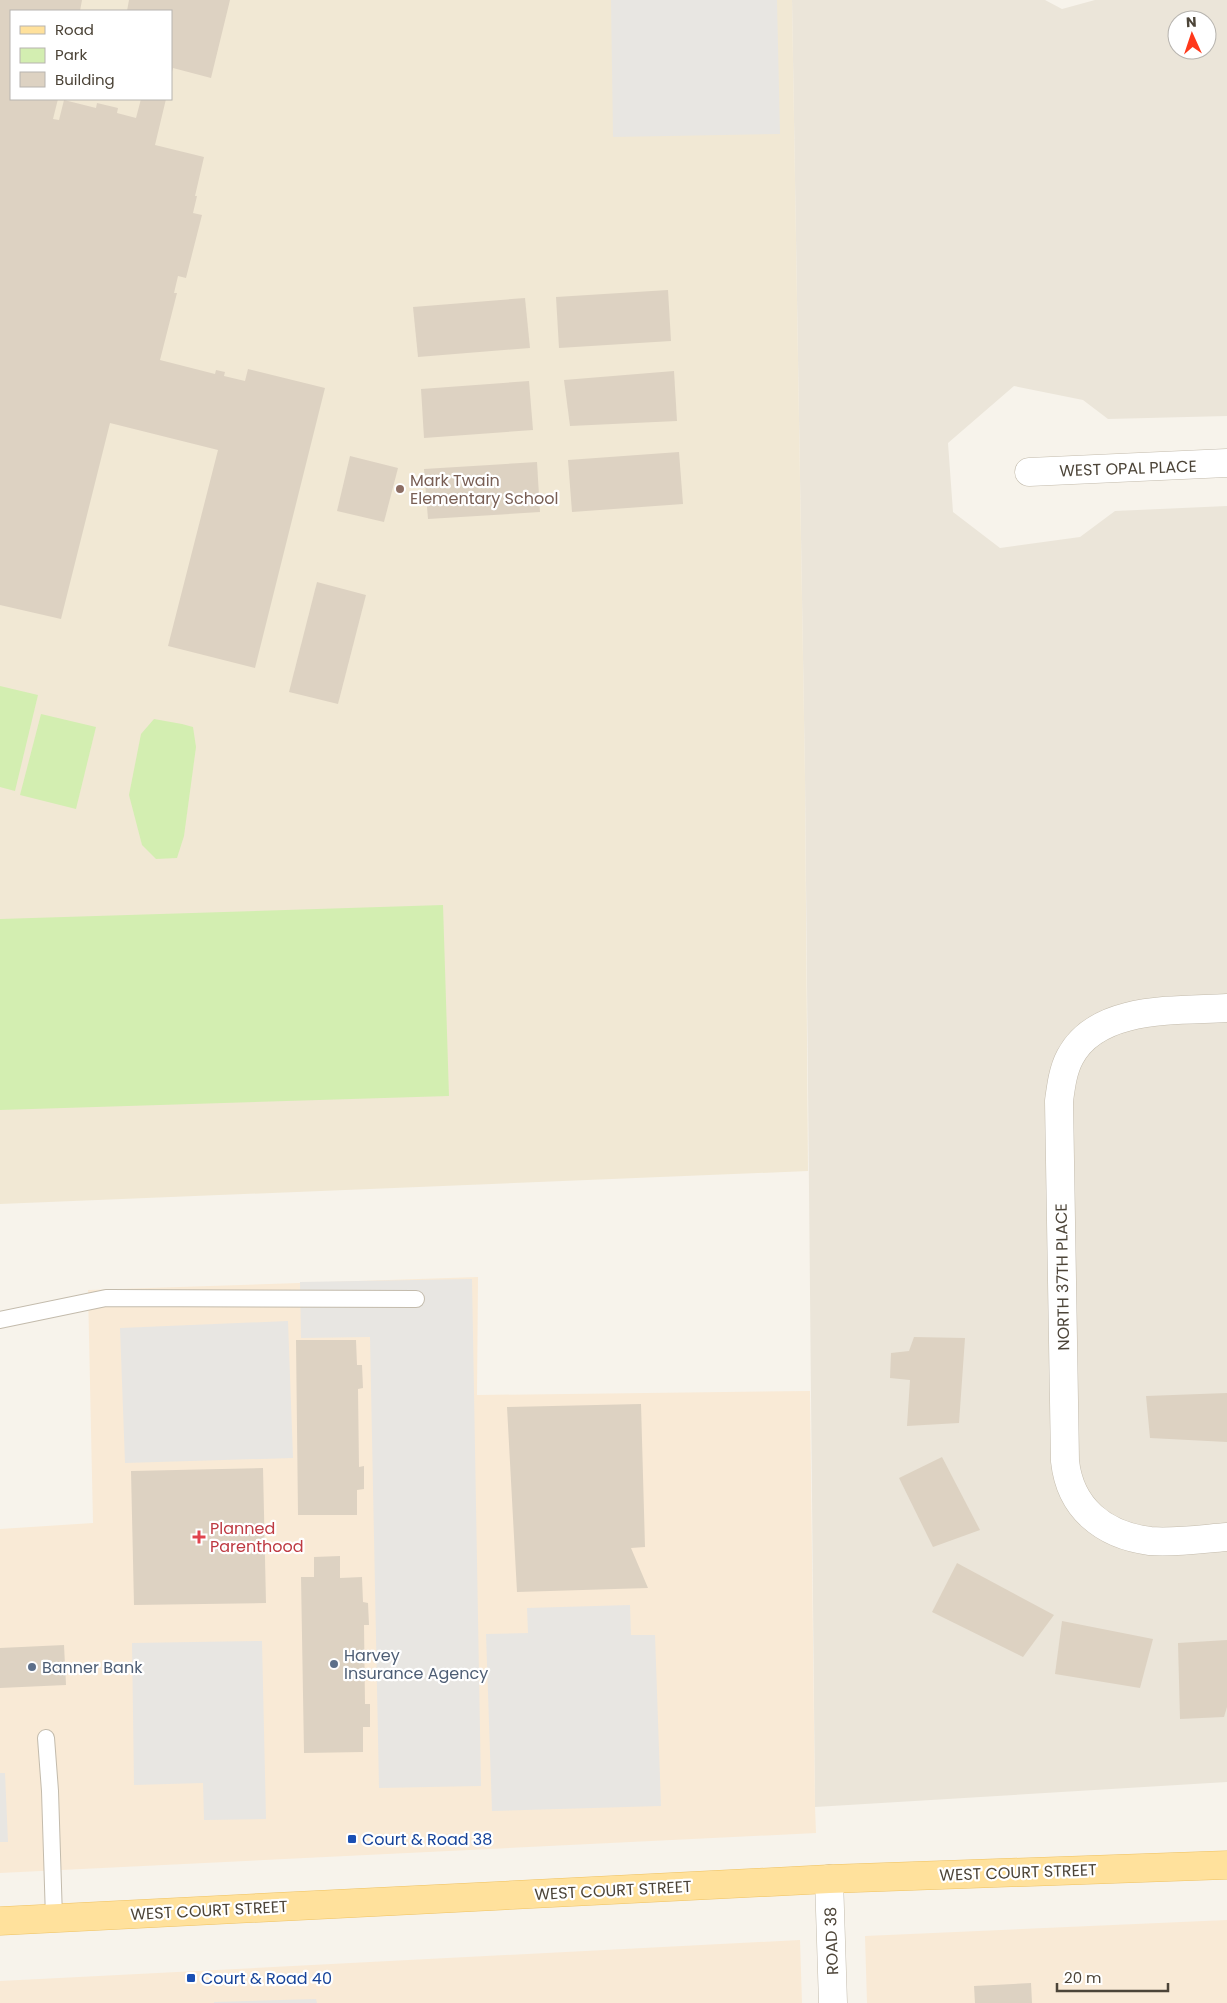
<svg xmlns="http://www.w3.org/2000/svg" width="1227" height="2003" font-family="Poppins,sans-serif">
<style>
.residential{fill:#ebe5d9;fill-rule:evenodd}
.commercial{fill:#f9ead6}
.education{fill:#f1e8d4;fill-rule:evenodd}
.green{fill:#d3eeb1}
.parking{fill:#e8e6e2}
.building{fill:#ddd2c2}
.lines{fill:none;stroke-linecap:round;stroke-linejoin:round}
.lane-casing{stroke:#c3bbac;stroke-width:18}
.street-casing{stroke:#c3bbac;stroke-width:29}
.primary-casing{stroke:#efc261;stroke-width:29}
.lane{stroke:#fff;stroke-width:16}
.street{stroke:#fff;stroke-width:28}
.primary{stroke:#ffe19c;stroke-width:28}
.education-dot{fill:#8d6e63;stroke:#fff;stroke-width:2}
.health-dot{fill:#e0444e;stroke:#fff;stroke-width:2}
.service-dot{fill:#5c6f8a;stroke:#fff;stroke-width:2}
.transit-dot{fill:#1a4fb4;stroke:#fff;stroke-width:2}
.labels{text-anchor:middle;stroke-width:4.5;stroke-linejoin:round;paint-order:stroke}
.street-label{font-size:16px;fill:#4c4438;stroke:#fff}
.education-label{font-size:16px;fill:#785e54;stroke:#fff;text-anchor:start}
.health-label{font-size:16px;fill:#be3a42;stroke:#fff;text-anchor:start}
.service-label{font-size:16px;fill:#4e5e75;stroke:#fff;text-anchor:start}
.transit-label{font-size:16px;fill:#164399;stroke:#fff;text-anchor:start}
</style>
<rect width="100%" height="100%" fill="#f7f3eb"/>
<path class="residential" d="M792 0H1045L1062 9 1095 0H1227V416L1108 419 1083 400 1014 386 948 443 953 512 1000 548 1080 537 1115 511 1227 506V1782L815 1807 805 777ZM1177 20H1207V50H1177Z"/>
<g class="commercial">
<path d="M478 1277 477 1395 810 1391 815 1807 816 1833 0 1873V1529L93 1523 88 1290Z"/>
<path d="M1227 1920V2003H867L865 1936Z"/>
<path d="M800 1940 802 2003H0V1981Z"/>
</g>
<path class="education" d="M0 0H792L805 777 808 1171 0 1204ZM11 11H171V99H11Z"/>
<g class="green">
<path d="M0 686 38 695 15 791 0 787Z"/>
<path d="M41 714 96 727 76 809 20 795Z"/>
<path d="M154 719 182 724 193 727 196 747 184 836 177 858 156 859 142 845 129 795 141 734Z"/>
<path d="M443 905 449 1096 0 1110V919Z"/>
</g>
<g class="parking">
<path d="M611 0H777L780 134 613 137Z"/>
<path d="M472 1279 481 1786 379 1788 370 1337 301 1338 300 1282Z"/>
<path d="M288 1321 293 1458 125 1463 120 1328Z"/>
<path d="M630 1605 631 1635H655L661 1806 492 1811 486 1634 528 1633 527 1608Z"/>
<path d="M262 1641 266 1819 204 1820 203 1783 134 1785 132 1643Z"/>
<path d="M0 1773H5L8 1842H0Z"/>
<path d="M316 1999 317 2003H214V2002Z"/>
</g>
<g class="building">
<path d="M0 0H82L80 11H11V99H58L53 119 59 120 64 100 96 108 97 103 118 108 117 113 136 118 141 99H166L155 145 204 157 195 196H197L193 213 202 215 186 278 178 276 174 293H177L160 360 215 374 216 370 225 372 224 376 245 381 248 369 325 388 255 668 168 646 218 450 110 423 61 619 0 605Z"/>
<path d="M129 0H230L211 78 173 68 171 75V11H127Z"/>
<path d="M668 290 671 341 559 348 556 297Z"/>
<path d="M525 298 530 348 418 357 413 307Z"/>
<path d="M674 371 677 421 570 426 564 380Z"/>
<path d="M529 381 533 430 424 438 421 389Z"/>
<path d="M679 452 683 504 572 512 568 460Z"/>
<path d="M350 456 398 468 384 522 337 511Z"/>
<path d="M537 462 540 512 428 519 424 469Z"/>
<path d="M317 582 366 595 338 704 289 692Z"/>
<path d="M914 1337 965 1338 959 1423 907 1426 910 1380 890 1378 891 1353 909 1351Z"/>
<path d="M296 1340H356L357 1365H362L363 1388 358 1389 359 1467 364 1466V1489L357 1490V1515H298Z"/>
<path d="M1227 1393V1442L1150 1438 1146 1396Z"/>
<path d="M641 1404 645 1547 631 1548 648 1588 517 1592 507 1407Z"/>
<path d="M942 1457 980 1530 933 1547 899 1478Z"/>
<path d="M263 1468 266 1603 134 1605 131 1471Z"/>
<path d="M340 1556V1578L362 1577 363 1602 368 1603 369 1625H364L365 1704H370V1727H363V1752L304 1753 301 1577H314V1557Z"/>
<path d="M957 1563 1054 1615 1023 1657 932 1612Z"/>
<path d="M1062 1621 1153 1639 1140 1688 1055 1674Z"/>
<path d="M1227 1640V1707L1224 1717 1180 1719 1178 1643Z"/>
<path d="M64 1645 66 1685 0 1688V1648Z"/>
<path d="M1031 1983 1032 2003H975L974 1986Z"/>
</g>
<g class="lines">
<g class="lane-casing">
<g id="lane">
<path d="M0 1320 106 1298 416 1299"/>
<path d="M46 1738 50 1791 54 1918"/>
</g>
</g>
<g class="street-casing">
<g id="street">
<path d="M1029 472 1227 463"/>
<path d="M1227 1008C1177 1011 1097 1005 1070 1057 1063 1070 1061 1086 1059 1101L1065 1461C1070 1508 1103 1535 1150 1541 1175 1543 1202 1539 1227 1537"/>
<path d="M829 1879 833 2003"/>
</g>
</g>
<g class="primary-casing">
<path id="primary" d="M0 1921 829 1879 1227 1865"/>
</g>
<use href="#lane" class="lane"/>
<use href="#street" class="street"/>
<use href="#primary" class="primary"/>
</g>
<circle class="education-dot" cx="400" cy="489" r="5"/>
<path class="health-dot" d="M196.5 1529.5h5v5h5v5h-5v5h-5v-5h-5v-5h5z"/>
<g class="service-dot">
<circle cx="334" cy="1664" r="5"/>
<circle cx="32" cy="1667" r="5"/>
</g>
<g class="transit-dot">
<rect x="347" y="1834" width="10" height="10" rx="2.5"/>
<rect x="186" y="1973" width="10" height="10" rx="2.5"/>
</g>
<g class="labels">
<g class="street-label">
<text transform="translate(1128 468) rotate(-2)" y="6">WEST OPAL PLACE</text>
<text transform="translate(1062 1277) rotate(-91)" y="6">NORTH 37TH PLACE</text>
<text transform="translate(1018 1872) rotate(-2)" y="6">WEST COURT STREET</text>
<text transform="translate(613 1890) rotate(-3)" y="6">WEST COURT STREET</text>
<text transform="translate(209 1910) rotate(-3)" y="6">WEST COURT STREET</text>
<text transform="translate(831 1941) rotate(-92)" y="6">ROAD 38</text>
</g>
<g class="education-label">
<text x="410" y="486">Mark Twain<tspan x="410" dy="18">Elementary School</tspan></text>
</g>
<g class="health-label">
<text x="210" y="1534">Planned<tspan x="210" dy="18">Parenthood</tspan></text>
</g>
<g class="service-label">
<text x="344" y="1661">Harvey<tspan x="344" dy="18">Insurance Agency</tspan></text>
<text x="42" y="1673">Banner Bank</text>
</g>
<g class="transit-label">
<text x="362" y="1845">Court &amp; Road 38</text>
<text x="201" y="1984">Court &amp; Road 40</text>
</g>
</g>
<rect x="10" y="10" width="162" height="90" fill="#ffffff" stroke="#b7b4af"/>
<rect x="20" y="26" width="25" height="8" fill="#ffe19c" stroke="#b7b4af"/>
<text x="55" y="35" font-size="15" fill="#4c4438">Road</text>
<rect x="20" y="48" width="25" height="15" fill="#d3eeb1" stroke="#b7b4af"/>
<text x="55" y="60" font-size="15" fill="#4c4438">Park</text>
<rect x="20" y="72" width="25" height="15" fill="#ddd2c2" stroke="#b7b4af"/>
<text x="55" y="85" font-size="15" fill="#4c4438">Building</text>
<g transform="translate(1192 35) rotate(357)"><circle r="24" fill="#ffffff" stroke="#b7b4af"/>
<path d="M0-4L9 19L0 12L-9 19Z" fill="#ff381a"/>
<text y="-8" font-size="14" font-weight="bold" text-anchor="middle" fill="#4c4438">N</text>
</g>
<path d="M1057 1983v8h111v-8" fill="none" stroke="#4c4438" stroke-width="2.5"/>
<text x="1064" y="1983" font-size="15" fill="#4c4438" stroke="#ffffff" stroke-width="4" paint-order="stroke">20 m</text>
</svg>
